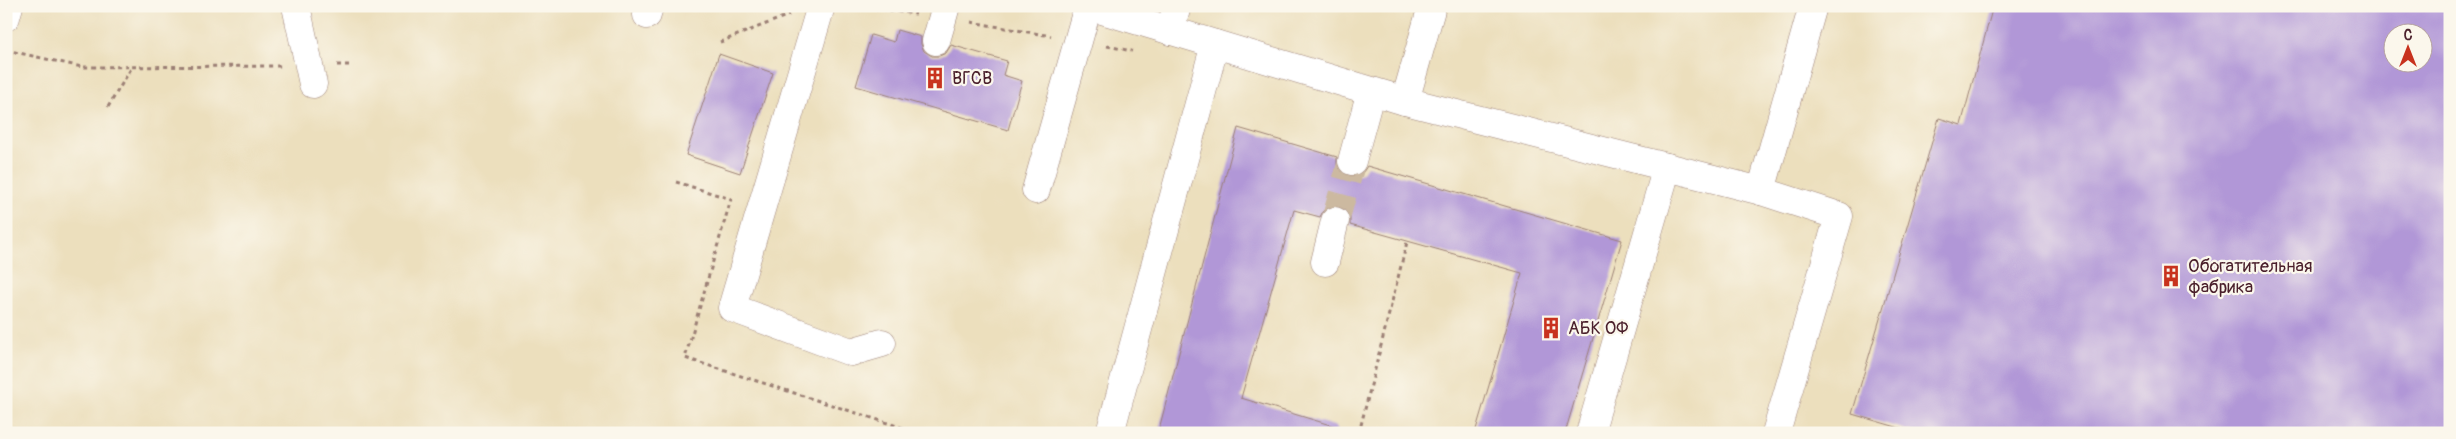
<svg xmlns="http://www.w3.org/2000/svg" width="2456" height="439" font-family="Pangolin,sans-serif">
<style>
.building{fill:#b197d7;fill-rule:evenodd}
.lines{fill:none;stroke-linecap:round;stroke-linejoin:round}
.minor-tunnel{stroke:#ccb9a0;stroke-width:28;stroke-dasharray:28 14;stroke-linecap:butt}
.minor-casing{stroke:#9b7f74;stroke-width:29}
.path{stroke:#9b7f74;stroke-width:3;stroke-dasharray:4 4;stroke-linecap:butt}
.minor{stroke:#fff;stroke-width:28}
.labels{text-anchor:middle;stroke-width:4.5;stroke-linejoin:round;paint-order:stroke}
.poi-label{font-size:18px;fill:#4a1f2b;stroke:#fbf7ec;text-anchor:start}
</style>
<rect width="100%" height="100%" fill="#fbf7ec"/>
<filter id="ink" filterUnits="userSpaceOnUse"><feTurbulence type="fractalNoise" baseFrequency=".02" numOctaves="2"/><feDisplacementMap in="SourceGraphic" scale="10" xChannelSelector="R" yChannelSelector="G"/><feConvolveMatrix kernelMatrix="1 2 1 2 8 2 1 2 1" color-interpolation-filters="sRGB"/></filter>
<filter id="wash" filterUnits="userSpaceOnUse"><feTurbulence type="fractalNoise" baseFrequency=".0096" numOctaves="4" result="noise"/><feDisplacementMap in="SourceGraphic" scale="20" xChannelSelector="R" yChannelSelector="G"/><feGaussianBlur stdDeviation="1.12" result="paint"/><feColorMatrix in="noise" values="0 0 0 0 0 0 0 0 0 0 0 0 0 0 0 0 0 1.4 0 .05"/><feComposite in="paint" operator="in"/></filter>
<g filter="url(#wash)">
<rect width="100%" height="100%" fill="#ecdfbd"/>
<g id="blocks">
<g class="building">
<path d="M1993 6H2450V433H1917L1852 414 1939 118 1961 125ZM2394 32H2424V62H2394Z"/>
<path d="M897 30 921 37V44L924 51 932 56H939L946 53 951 45 1007 61 1003 75 1022 81 1008 130 856 86 871 35 894 42Z"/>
<path d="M719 54 773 73 740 173 686 155Z"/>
<path d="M1238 128 1337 157V165L1341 172 1347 176H1356L1363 172 1367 166 1622 240 1565 433H1475L1522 273 1350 225V217L1346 210 1338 206H1330L1323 211 1320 217 1294 210 1241 398 1337 427 1336 433H1158Z"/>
</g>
</g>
</g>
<g filter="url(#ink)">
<use href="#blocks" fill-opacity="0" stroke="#9b7f74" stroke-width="1"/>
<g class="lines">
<path class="minor-tunnel" d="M1335 221 1352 161"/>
<g class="minor-casing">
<g id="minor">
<path d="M296 6 313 84"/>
<path d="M821 6 732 308 851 352 882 343"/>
<path d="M1089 6 1405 101 1667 167 1590 433"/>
<path d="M647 15 649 6"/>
<path d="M6 17 9 6"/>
<path d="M1170 31 1177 6"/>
<path d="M936 41 946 6"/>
<path d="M1405 101 1432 6"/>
<path d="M1352 161 1371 91"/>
<path d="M1667 167 1761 191 1839 216 1776 433"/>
<path d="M1036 190 1088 6"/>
<path d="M1761 191 1813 6"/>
<path d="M1325 262 1335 221"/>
<path d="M1110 433 1215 44"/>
</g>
</g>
<g class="path">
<path d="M858 6 916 14"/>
<path d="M971 22 1051 36"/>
<path d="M720 42 789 15"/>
<path d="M1107 46 1132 51"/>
<path d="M6 50 82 67 281 66"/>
<path d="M337 65H351"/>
<path d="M108 107 132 67"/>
<path d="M676 182 731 199 685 358 919 433"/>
<path d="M1359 433 1407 242"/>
</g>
<use href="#minor" class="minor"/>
</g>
</g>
<defs>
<g id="building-bare" transform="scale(1.725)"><path d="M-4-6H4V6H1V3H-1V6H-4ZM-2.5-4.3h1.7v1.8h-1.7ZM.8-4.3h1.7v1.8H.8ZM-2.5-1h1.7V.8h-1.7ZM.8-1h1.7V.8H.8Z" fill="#c8321e" stroke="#fbf7ec" stroke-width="2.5" paint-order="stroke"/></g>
</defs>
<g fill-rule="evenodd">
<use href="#building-bare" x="935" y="78"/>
<use href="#building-bare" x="2171" y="276"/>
<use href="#building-bare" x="1551" y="328"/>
</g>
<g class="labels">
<g class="poi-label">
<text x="952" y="84">ВГСВ</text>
<text x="2188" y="272">Обогатительная<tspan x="2188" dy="21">фабрика</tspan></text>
<text x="1568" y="334">АБК ОФ</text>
</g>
</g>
<rect width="2456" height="439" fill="none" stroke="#fbf7ec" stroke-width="25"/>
<g transform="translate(2408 48)"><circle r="24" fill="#fbf7ec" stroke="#b4a19f"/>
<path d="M0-4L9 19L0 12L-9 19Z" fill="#c8321e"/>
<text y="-8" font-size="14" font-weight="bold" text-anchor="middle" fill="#4a1f2b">С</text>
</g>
</svg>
